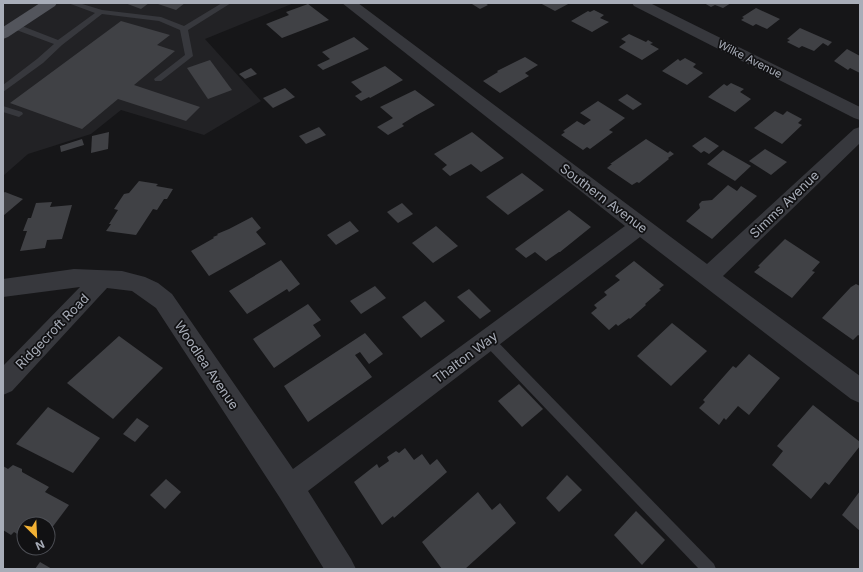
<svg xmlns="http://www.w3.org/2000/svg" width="863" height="572" font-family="Inter,sans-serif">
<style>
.built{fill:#222225}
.building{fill:#404145}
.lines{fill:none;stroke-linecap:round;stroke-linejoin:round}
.service{fill:#37383d;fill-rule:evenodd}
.minor{fill:#37383d;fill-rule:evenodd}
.primary{fill:#53555c;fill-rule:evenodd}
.labels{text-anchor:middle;stroke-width:3.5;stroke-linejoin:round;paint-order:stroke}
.far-street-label{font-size:11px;fill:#a8adb8;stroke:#111113}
.street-label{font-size:13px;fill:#a8adb8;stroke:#111113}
</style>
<rect width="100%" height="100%" fill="#161618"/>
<path class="built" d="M3 3H294L205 39 261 101 204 135 121 110 91 134 28 154 3 176Z"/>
<g class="building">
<path d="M125 3H149L141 9Z"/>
<path d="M155 3H185L176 10Z"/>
<path d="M474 3H485L488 5 480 9 472 4Z"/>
<path d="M540 3H570L555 11Z"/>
<path d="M704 3H731L723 8 715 5 711 7Z"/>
<path d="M308 4 329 20 282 38 266 24 289 15 286 12Z"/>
<path d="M756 8 780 19 767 29 756 24 753 26 741 20 744 18 742 17Z"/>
<path d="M594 10 604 15 600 18 609 22 592 32 571 21 588 11 590 12Z"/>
<path d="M121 21 170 35 157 45 175 51 134 85 200 107 186 121 118 99 82 129 10 103Z"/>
<path d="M800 28 832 42 828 46 823 43 814 51 802 46 799 48 787 42 790 40 787 39Z"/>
<path d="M629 34 646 42 648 40 653 43 650 44 659 49 642 60 619 47 626 42 621 39Z"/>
<path d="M354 37 369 49 323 70 317 65 330 59 322 52Z"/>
<path d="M847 49 860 56V73L850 68 848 70 834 61Z"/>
<path d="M525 57 538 65 525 73 529 76 500 93 483 81 498 72 497 71Z"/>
<path d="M685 58 696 64 693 67 703 73 687 85 662 71 678 59 680 61Z"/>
<path d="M210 60 232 90 208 99 187 68Z"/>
<path d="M385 66 403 80 370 98 369 97 361 101 355 96 362 92 351 82Z"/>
<path d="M251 68 257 74 245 79 239 74Z"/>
<path d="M731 83 744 89 740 92 751 99 735 112 708 97 724 84 727 86Z"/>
<path d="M285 88 295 97 273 108 263 98Z"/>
<path d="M415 90 435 105 415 116 402 124 404 126 388 135 377 127 393 118 380 107Z"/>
<path d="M627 94 642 104 633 110 618 100Z"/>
<path d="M598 101 625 118 609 130 613 132 590 149 587 147 583 150 561 135 565 132 563 131 577 121 584 125 591 120 580 113Z"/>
<path d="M775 111 783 115 787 111 802 119 798 123 802 125 782 144 754 128Z"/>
<path d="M319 127 326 135 306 144 299 136Z"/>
<path d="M109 132 108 149 91 153 92 136Z"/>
<path d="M472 132 504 158 481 172 471 164 450 176 442 169 447 165 434 154Z"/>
<path d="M705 137 719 146 709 154 704 151 701 153 692 146Z"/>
<path d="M82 139 84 145 61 152 60 146Z"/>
<path d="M646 139 668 153 670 151 674 154 668 158 669 159 639 183 637 182 632 185 607 168 612 164H610Z"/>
<path d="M765 149 787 162 771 175 749 161Z"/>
<path d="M723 150 751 166 735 181 707 164Z"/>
<path d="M522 173 544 190 508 215 486 197Z"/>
<path d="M139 181 158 184 156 186 173 189 167 199H164L157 210 153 209 136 235 106 231 111 224H109L118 210 114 209 124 194 129 193Z"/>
<path d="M728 185 737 191 741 186 757 196 712 239 686 221 700 208 699 204 702 201 712 200Z"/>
<path d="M5 192 23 199 3 216V193Z"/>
<path d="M52 202 50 207 72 205 62 239 47 240 45 248 20 251 27 231H23L28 218H31L36 203Z"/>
<path d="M402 203 413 214 398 223 387 212Z"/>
<path d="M569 210 591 227 560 252H559L546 261 535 252 526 258 515 249Z"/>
<path d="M252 217 261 228 256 232 266 244 209 276 191 251 214 238 213 237 218 235 217 234 229 229Z"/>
<path d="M350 221 359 231 336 245 327 235Z"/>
<path d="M436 226 458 246 433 263 412 243Z"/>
<path d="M785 239 820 262 812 271 815 272 792 298 754 272 760 267 758 266Z"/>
<path d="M281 260 300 284 289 292 287 289 247 314 229 291Z"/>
<path d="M634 261 664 285 659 289 661 290 645 304 646 305 630 319 629 318 618 326 616 324 609 330 591 313 597 308 594 305 607 295 604 292 620 280 615 276Z"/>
<path d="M856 284 860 286V336L858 335 853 340 822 318 851 287Z"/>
<path d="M375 286 386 298 361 314 350 301Z"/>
<path d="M469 289 491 311 480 319 457 297Z"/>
<path d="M425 301 445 321 421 338 402 317Z"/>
<path d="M308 304 321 320 313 325 321 336 274 368 253 339Z"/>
<path d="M672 323 707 351 671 386 637 356Z"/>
<path d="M365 333 383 354 369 364 360 352 355 355 372 377 308 422 284 386Z"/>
<path d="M119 336 163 368 113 419 67 383Z"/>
<path d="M749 354 780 378 749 415 738 406 726 420 724 418 719 425 699 408 705 402 703 400 733 366 736 368Z"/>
<path d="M519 384 543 409 522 427 498 401Z"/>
<path d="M813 405 860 442V446L829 485 825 482 811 499 772 465 783 451 777 446Z"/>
<path d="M48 407 100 438 73 473 16 444Z"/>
<path d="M137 418 149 426 135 442 123 434Z"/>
<path d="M405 448 414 460 422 454 430 465 437 459 447 472 394 518 393 516 382 525 354 482 377 464 379 468 389 461 387 457 396 451 399 453Z"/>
<path d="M13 465 22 469V472L49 487 45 492 69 505 48 533V524H24V538L14 532 11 535 3 530V466L8 469Z"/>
<path d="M567 475 582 490 559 512 546 498Z"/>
<path d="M166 479 181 492 165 509 150 495Z"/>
<path d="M860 491V531L842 515Z"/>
<path d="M478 492 492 510 500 503 516 523 465 569H442L422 542Z"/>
<path d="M636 511 665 540 642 565 614 535Z"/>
<path d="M40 562 52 569H35Z"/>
</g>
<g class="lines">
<g class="service">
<path d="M68 3H79L102 10 161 17 184 26 222 3H231L188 30 193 56 161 81H155L154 79 185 55 180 30 159 21 102 14 62 45 43 63 3 92V85L37 59 54 44 11 28V24H17L58 40 95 13Z"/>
<path d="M3 106 22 112 23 114 19 117 3 112Z"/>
<path d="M488 335 492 336 714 564 716 569H699L484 344 482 340 484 336Z"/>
</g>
<g class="minor">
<path d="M342 3H358L707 264 854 129 860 127V143L723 276 860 376V403L851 399 640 237 308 491 351 559 356 569H324L280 498 156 308 132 291 107 288 12 391 3 395V366L80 287 3 297V279L74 269 122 271 145 277 158 283 172 294 293 469 625 226Z"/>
<path d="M632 3H650L860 107V120L854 118 634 6Z"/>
</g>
<path class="primary" d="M40 3H57L55 6 8 37 3 39V27Z"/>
</g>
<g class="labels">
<g class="far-street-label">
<text transform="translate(750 59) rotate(27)" y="4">Wilke Avenue</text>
</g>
<g class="street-label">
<text transform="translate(604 198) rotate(37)" y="5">Southern Avenue</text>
<text transform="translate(784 204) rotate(-44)" y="5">Simms Avenue</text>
<text transform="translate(52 331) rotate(-46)" y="5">Ridgecroft Road</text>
<text transform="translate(465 357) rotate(-37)" y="5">Thalton Way</text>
<text transform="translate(207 365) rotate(56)" y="5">Woodlea Avenue</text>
</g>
</g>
<rect width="863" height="572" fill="none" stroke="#a8adb8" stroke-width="8"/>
<g transform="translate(36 536) rotate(156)"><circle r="19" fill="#111113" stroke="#4d4f55"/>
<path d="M0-3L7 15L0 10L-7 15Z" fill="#f2b134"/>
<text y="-6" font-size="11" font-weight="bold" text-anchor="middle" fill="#a8adb8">N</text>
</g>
</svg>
